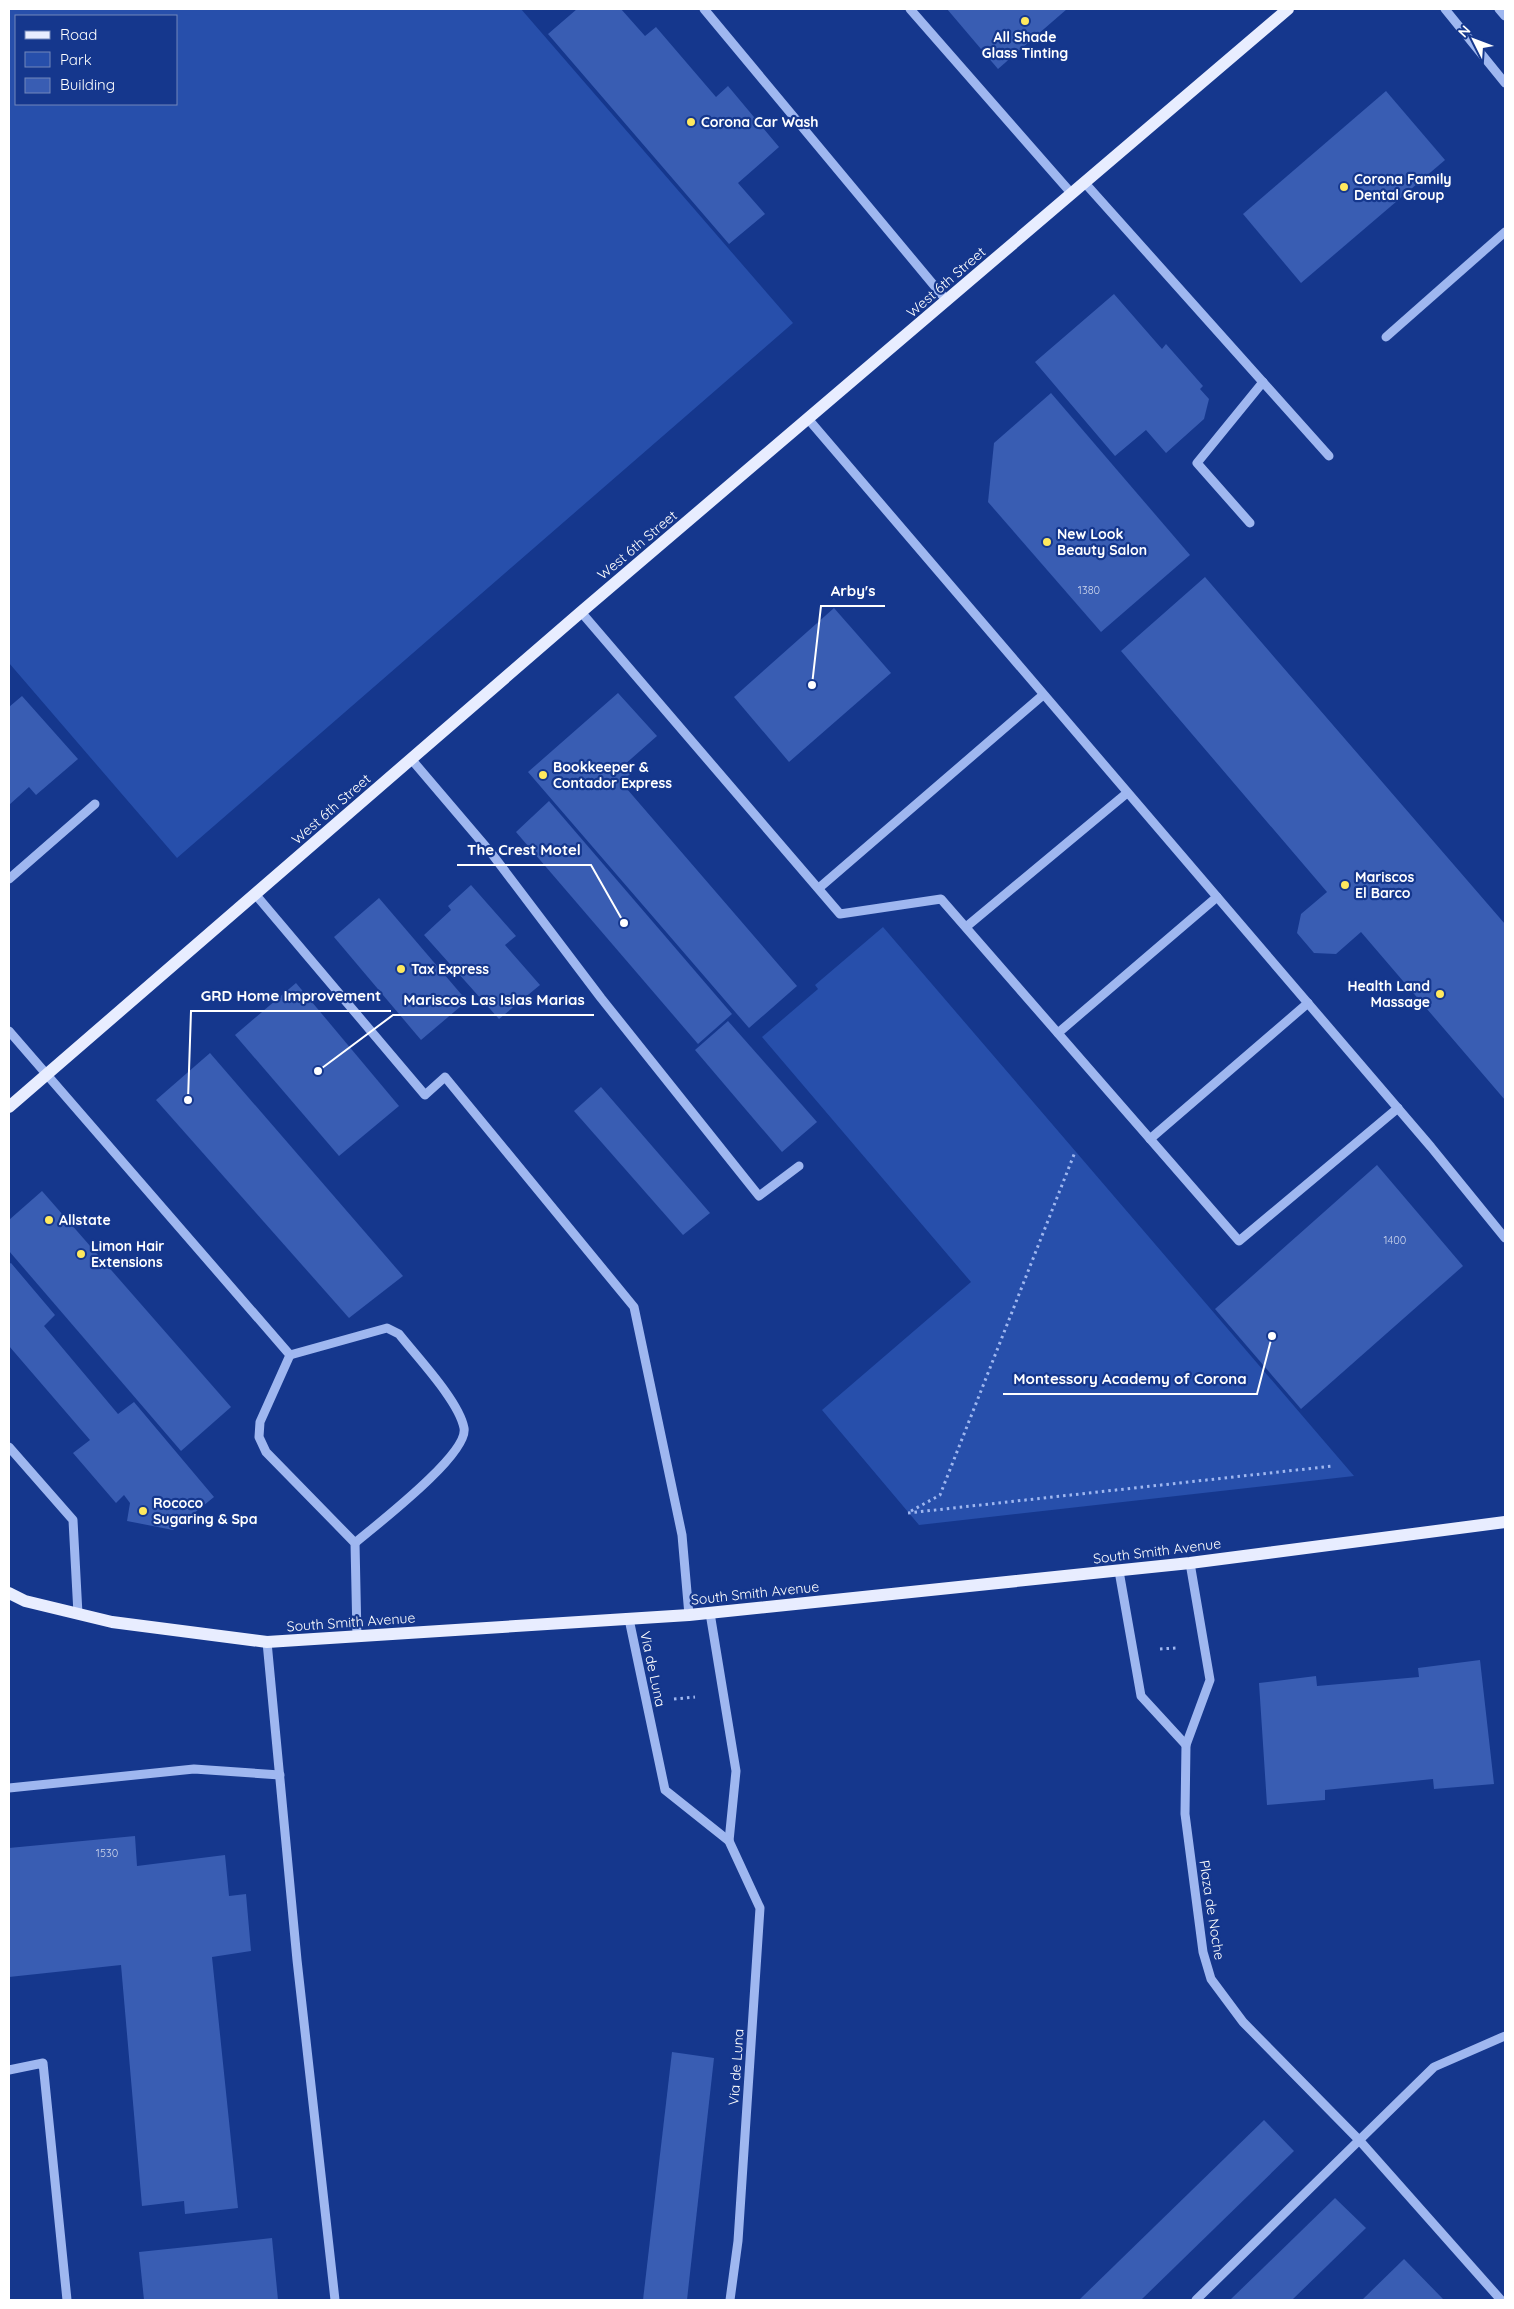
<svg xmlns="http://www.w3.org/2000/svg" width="1514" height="2309" font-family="Quicksand,sans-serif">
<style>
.green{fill:#274fab;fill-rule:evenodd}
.building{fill:#395db3}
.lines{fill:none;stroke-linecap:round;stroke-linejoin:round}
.path{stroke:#9fb7f0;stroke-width:3;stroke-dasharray:2.5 4;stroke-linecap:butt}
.minor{stroke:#9fb7f0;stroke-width:9}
.major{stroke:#e8edff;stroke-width:12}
.poi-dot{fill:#ffe95e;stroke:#15378d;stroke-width:2}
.labels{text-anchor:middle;stroke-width:4.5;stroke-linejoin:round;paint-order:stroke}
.number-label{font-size:11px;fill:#ced6ec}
.poi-label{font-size:14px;font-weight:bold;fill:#fff;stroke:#15378d;text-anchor:start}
.street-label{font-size:14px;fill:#fff;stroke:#15378d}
.leader{fill:none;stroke:#fff;stroke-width:2}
.callout-dot{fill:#fff;stroke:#15378d;stroke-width:2}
.callout-label{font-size:15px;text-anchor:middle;font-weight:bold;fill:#fff;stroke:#15378d;stroke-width:4.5;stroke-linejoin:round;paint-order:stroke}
</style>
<rect width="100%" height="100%" fill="#15378d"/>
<g class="green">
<path d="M9 9H521L793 323 177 858 9 663ZM16 16H176V104H16Z"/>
<path d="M883 927 1354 1476 919 1525 822 1410 971 1282 762 1037 818 989 815 985Z"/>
</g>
<g class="building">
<path d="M577 9H621L645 36 656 27 716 97 728 86 779 147 738 183 765 214 729 244 548 34Z"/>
<path d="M947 9H1067L998 69Z"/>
<path d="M1386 91 1445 160 1301 283 1243 214Z"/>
<path d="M1114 294 1162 349 1166 344 1203 386 1200 389 1209 399 1204 419 1166 453 1146 430 1115 456 1035 362Z"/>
<path d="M1051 393 1190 555 1101 632 988 502 994 443Z"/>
<path d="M1205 577 1505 924V1100L1361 932 1336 954 1314 953 1297 933 1301 914 1327 892 1121 651Z"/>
<path d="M834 608 891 673 789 762 734 697Z"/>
<path d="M618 693 657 736 623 766 630 774 621 782 797 986 749 1028 528 772Z"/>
<path d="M22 696 78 759 36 795 29 787 9 805V707Z"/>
<path d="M549 801 732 1014 698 1044 516 832Z"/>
<path d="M471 885 516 936 505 945 540 985 499 1019 424 935 451 910 448 906Z"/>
<path d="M379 898 467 1001 421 1040 334 937Z"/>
<path d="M296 983 399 1106 339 1156 235 1035Z"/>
<path d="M728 1021 817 1122 782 1152 695 1050Z"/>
<path d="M210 1053 403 1276 349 1318 156 1100Z"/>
<path d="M601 1087 710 1213 683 1235 574 1111Z"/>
<path d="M1377 1165 1463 1266 1301 1409 1215 1309Z"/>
<path d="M42 1191 231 1407 181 1451 9 1251V1220Z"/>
<path d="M11 1263 55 1315 44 1326 118 1414 134 1402 214 1497 173 1530 127 1521 130 1503 124 1495 116 1503 73 1453 90 1440 9 1346V1264Z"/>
<path d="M1480 1660 1494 1784 1434 1789 1433 1779 1325 1790V1800L1267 1805 1259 1683 1316 1676 1317 1686 1419 1677 1418 1668Z"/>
<path d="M135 1836 137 1866 225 1855 229 1896 246 1894 251 1951 212 1957 238 2208 185 2214 184 2201 142 2206 121 1965 9 1977V1848Z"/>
<path d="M672 2052 714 2058 687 2300H643Z"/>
<path d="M1264 2120 1294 2151 1141 2300H1079Z"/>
<path d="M1335 2198 1366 2228 1292 2300H1230Z"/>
<path d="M272 2238 278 2300H144L139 2252Z"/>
<path d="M1404 2259 1444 2300H1362Z"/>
</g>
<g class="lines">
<g class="path">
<path d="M911 1511 940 1495 1075 1152"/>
<path d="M908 1513 1333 1466"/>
<path d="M1160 1649 1176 1648"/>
<path d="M674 1699 695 1697"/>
</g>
<g class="minor">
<path d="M704 9 947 301"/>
<path d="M910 9 1072 194"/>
<path d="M1445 9 1505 83"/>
<path d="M1499 9 1505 16"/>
<path d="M1084 182 1329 456"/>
<path d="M1386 337 1505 232"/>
<path d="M809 420 1431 1147 1505 1238"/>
<path d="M1250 523 1197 463 1263 382"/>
<path d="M581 612 840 914 941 899 1239 1241 1398 1108"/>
<path d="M412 760 492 854 601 998 759 1196 799 1166"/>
<path d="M9 879 95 804"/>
<path d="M819 888 1043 695"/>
<path d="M255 894 425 1095 445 1077 634 1307 682 1535 689 1615"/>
<path d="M966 927 1127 793"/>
<path d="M9 1031 290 1355 260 1422 259 1437 266 1452 355 1543 357 1637"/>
<path d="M1058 1033 1217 897"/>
<path d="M1150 1139 1308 1003"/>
<path d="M290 1355 387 1328 399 1334C417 1357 459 1401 464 1428 469 1454 376 1525 355 1543"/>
<path d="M9 1447 73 1520 78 1614"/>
<path d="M1190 1563 1210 1680 1186 1745 1185 1814 1203 1952 1211 1979 1243 2022 1360 2141 1501 2300"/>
<path d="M1119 1571 1141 1696 1186 1745"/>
<path d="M710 1613 736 1771 729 1841"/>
<path d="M629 1619 665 1790 729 1841 760 1908 738 2241 730 2300"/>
<path d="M267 1642 297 1960 335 2300"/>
<path d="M9 1788 194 1769 280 1775"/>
<path d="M9 2070 43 2063 67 2300"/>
<path d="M1196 2300 1434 2067 1505 2036"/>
</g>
<g class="major">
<path d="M9 1107 581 612 1288 9"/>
<path d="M9 1593 25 1601 112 1622 267 1642 689 1615 1190 1563 1505 1522"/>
</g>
</g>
<g class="poi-dot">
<circle cx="1025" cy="21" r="5"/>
<circle cx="691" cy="122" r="5"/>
<circle cx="1344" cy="187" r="5"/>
<circle cx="1047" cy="542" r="5"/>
<circle cx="543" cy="775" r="5"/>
<circle cx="1345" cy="885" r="5"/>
<circle cx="401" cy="969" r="5"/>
<circle cx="1440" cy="994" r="5"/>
<circle cx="49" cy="1220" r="5"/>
<circle cx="81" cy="1254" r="5"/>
<circle cx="143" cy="1511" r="5"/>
</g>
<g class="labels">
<g class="number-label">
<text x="1089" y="594">1380</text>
<text x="1395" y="1244">1400</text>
<text x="107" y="1857">1530</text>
</g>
<g class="poi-label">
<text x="1025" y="42" text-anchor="middle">All Shade<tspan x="1025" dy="16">Glass Tinting</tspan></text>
<text x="701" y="127">Corona Car Wash</text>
<text x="1354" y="184">Corona Family<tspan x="1354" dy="16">Dental Group</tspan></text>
<text x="1057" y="539">New Look<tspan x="1057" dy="16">Beauty Salon</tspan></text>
<text x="553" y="772">Bookkeeper &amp;<tspan x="553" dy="16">Contador Express</tspan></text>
<text x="1355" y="882">Mariscos<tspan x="1355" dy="16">El Barco</tspan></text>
<text x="411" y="974">Tax Express</text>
<text x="1430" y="991" text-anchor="end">Health Land<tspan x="1430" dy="16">Massage</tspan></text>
<text x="59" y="1225">Allstate</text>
<text x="91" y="1251">Limon Hair<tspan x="91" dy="16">Extensions</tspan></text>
<text x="153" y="1508">Rococo<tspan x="153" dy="16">Sugaring &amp; Spa</tspan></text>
</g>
<g class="street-label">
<text transform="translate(946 282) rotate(-41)" y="5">West 6th Street</text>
<text transform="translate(637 545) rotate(-40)" y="5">West 6th Street</text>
<text transform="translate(331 809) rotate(-41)" y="5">West 6th Street</text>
<text transform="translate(1157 1551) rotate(-7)" y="5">South Smith Avenue</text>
<text transform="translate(755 1593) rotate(-6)" y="5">South Smith Avenue</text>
<text transform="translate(351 1622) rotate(-4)" y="5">South Smith Avenue</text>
<text transform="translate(653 1669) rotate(78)" y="5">Via de Luna</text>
<text transform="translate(1212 1910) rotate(81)" y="5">Plaza de Noche</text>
<text transform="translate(736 2067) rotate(-86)" y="5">Via de Luna</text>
</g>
</g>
<path class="leader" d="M812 685L821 606H885M624 923L591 865H457M188 1100L191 1011H391M318 1071L393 1015H594M1272 1336L1257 1394H1003"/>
<g class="callout-dot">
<circle cx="812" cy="685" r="5"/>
<circle cx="624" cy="923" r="5"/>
<circle cx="188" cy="1100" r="5"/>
<circle cx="318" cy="1071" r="5"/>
<circle cx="1272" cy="1336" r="5"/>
</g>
<g class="callout-label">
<text x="853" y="596">Arby's</text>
<text x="524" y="855">The Crest Motel</text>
<text x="291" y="1001">GRD Home Improvement</text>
<text x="494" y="1005">Mariscos Las Islas Marias</text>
<text x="1130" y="1384">Montessory Academy of Corona</text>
</g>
<rect width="1514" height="2309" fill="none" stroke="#ffffff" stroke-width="20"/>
<rect x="15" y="15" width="162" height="90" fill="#15378d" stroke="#7387bb"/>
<rect x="25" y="31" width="25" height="8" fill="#e8edff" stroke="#7387bb"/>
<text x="60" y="40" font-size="15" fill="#ffffff">Road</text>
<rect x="25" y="52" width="25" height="15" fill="#274fab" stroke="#7387bb"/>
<text x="60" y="65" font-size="15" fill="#ffffff">Park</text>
<rect x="25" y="78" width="25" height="15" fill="#395db3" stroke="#7387bb"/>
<text x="60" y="90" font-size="15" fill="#ffffff">Building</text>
<g transform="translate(1474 40) rotate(312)" stroke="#15378d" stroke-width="4" paint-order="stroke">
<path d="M0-4L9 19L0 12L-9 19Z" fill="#ffffff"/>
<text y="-8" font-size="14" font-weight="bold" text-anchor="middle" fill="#ffffff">N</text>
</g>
</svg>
